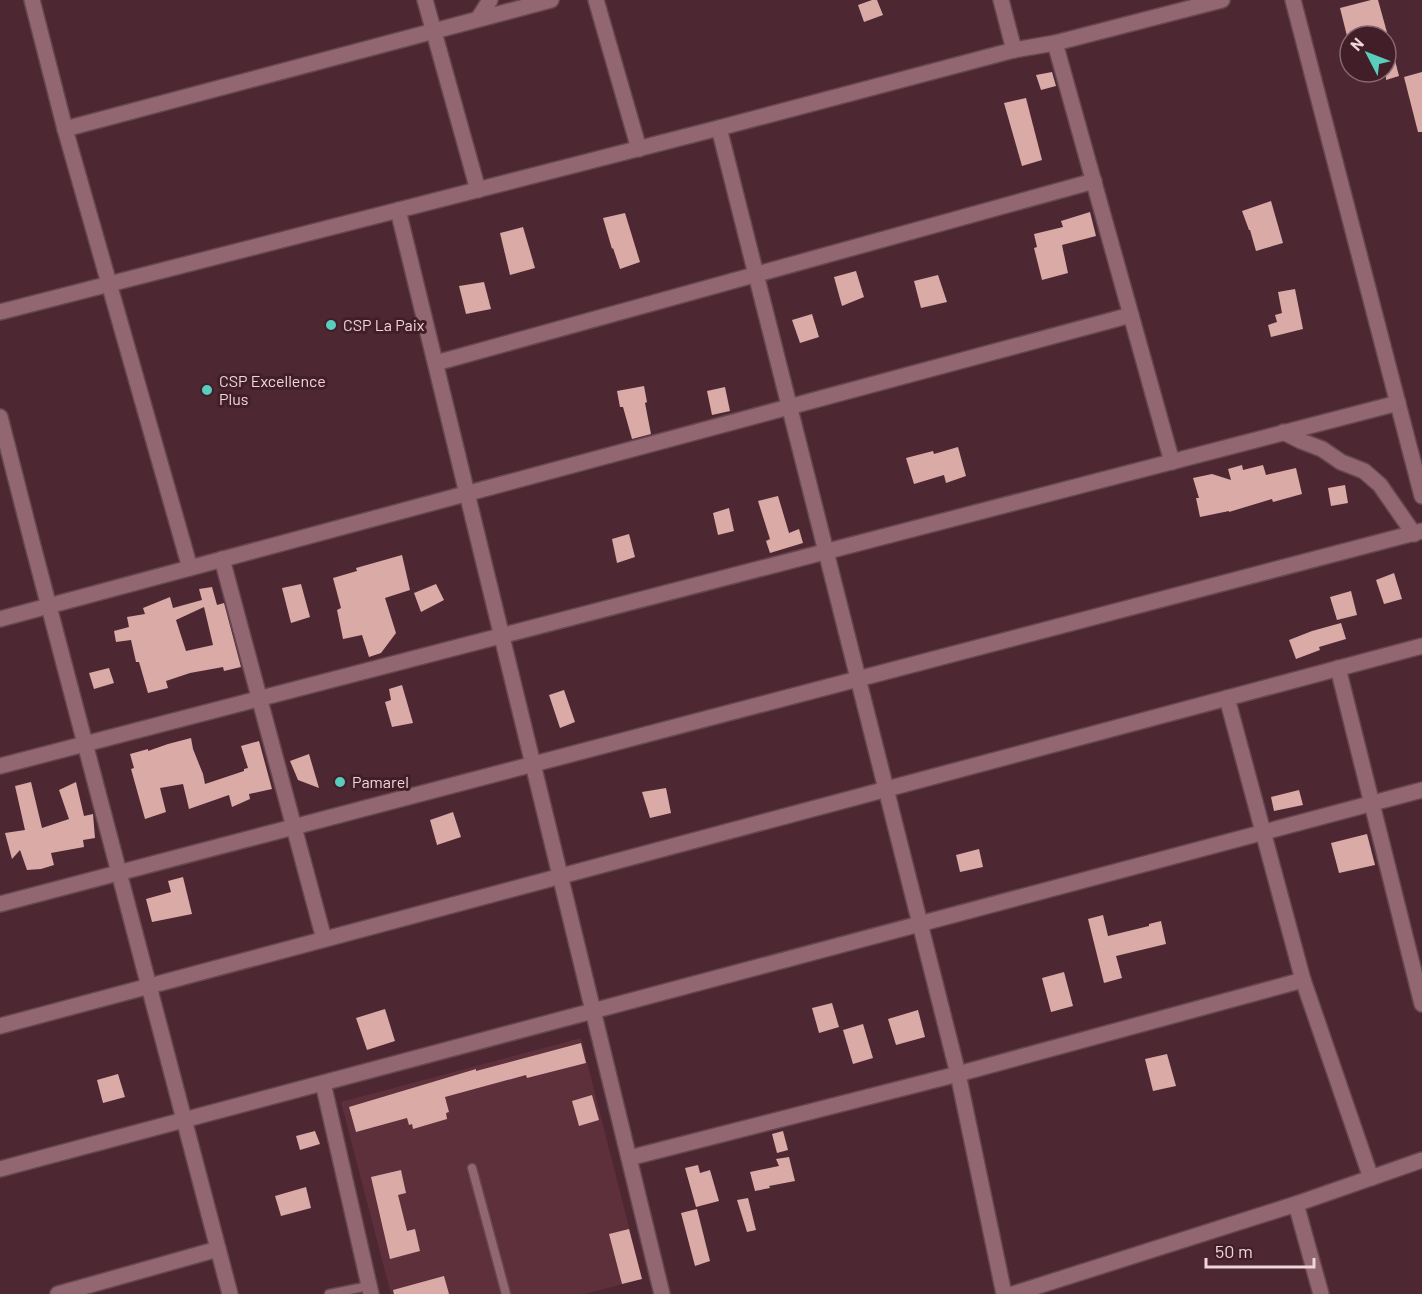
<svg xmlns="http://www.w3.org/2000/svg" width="1422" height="1294" font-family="Barlow,sans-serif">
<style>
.built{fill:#5d303c}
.building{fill:#daaaa6;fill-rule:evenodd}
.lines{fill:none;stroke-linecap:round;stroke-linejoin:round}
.service-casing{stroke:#664750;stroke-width:11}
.minor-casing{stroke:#664750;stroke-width:18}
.service{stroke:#926771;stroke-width:8}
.minor{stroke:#926771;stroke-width:15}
.poi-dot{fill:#59cebf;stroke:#421e28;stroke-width:2}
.labels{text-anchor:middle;stroke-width:6;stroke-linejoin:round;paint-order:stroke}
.poi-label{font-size:16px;fill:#efd6db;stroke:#421e28;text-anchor:start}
</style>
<rect width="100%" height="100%" fill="#4d2832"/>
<path class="built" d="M581 1038 642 1279 585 1294H391L341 1102Z"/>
<g class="building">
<path d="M872 0H877L883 15 864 22 858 5Z"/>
<path d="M1371 0H1378L1388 36H1347L1340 8Z"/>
<path d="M1386 41H1390L1399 76 1386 80Z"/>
<path d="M1052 72 1056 86 1041 90 1036 75Z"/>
<path d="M1422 72V132H1418L1404 77Z"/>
<path d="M1026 98 1042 160 1022 166 1004 103Z"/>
<path d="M1271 201 1283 243 1256 251 1250 230H1249L1242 211Z"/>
<path d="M1090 212 1096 236 1062 245 1068 273 1042 280 1034 248 1037 247 1034 234 1063 227 1061 221Z"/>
<path d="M625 213 640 262 620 269 613 248 612 249 603 218Z"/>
<path d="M523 227 535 268 510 275 500 233Z"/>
<path d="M856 271 864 297 842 306 834 277Z"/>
<path d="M938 275 947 302 921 308 914 281Z"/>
<path d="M484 282 491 309 466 314 459 286Z"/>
<path d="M1295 289 1303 329 1271 337 1268 325 1277 322 1275 315 1282 313 1278 292Z"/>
<path d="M812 314 819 337 800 343 792 320Z"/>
<path d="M644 386 647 402 645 403 651 434 632 439 623 407H620L617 391Z"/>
<path d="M725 387 730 411 712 415 707 391Z"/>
<path d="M958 447 966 476 946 483 944 475 914 484 906 458 933 451 934 454Z"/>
<path d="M1242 465 1243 470 1263 465 1266 475 1296 468 1302 494 1273 502 1272 499 1229 512V511L1200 517 1196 498H1199L1193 478 1212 474 1231 480 1228 469Z"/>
<path d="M1345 485 1348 503 1331 506 1328 488Z"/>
<path d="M778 496 789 533 799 529 803 543 770 553 766 541 770 539 758 501Z"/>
<path d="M729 508 734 531 718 535 713 513Z"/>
<path d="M629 534 635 557 617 563 612 539Z"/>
<path d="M402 555 410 590 385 598 396 633 381 653 369 657 362 635 343 639 337 610 341 608 333 578 357 571 356 568Z"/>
<path d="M1394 573 1402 599 1384 604 1376 580Z"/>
<path d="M301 584 310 617 291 623 282 588Z"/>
<path d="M436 584 444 600 421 612 414 593Z"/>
<path d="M212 587 217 605 224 603 241 667 224 671 223 667 190 673 166 681 168 688 148 693 139 662H136L131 640 116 642 114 631 129 627 127 617 145 614 143 608 170 597 173 608 202 600 199 589ZM204 607 213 645 186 651 176 620Z"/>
<path d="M1351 591 1357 615 1337 620 1330 597Z"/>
<path d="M1341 623 1346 639 1319 647 1320 650 1296 659 1289 640 1312 631Z"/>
<path d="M109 668 114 683 94 689 89 673Z"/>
<path d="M402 685 413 723 392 727 385 702 391 700 389 689Z"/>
<path d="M564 690 575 722 560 728 549 695Z"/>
<path d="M191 738 193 749 203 774 205 784 244 771V769L248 768 241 746 259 741 272 789 249 794 250 799 232 807 229 795 189 809 183 784 160 788 166 812 145 819 131 769 134 768 130 754 148 749V751L168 744Z"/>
<path d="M309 754 319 788 298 780 290 761Z"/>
<path d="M31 782 42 828 69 819 59 790 76 782 84 816 93 814 95 838 83 840 84 847 51 853 54 865 41 869 27 870 20 850 12 859 5 833 25 830 15 786Z"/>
<path d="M666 788 671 813 650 818 642 792Z"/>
<path d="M1299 790 1303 805 1274 811 1271 797Z"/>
<path d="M453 812 461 837 437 845 430 820Z"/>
<path d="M1367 834 1375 865 1339 873 1331 843Z"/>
<path d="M979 849 983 867 960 872 956 855Z"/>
<path d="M183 877 192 914 152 922 146 899 171 892 168 881Z"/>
<path d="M1103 915 1108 936 1149 926V924L1161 921 1166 944 1116 956 1122 978 1104 983 1088 919Z"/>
<path d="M1064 972 1073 1006 1051 1012 1042 978Z"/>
<path d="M832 1003 839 1027 819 1033 812 1008Z"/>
<path d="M385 1009 395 1041 367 1050 356 1018Z"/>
<path d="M918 1010 925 1037 896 1045 888 1019Z"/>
<path d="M863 1024 873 1058 853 1064 843 1030Z"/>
<path d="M581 1043 586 1063 527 1078 526 1075 445 1097 449 1112 446 1113 447 1119 413 1129 412 1124 409 1125 407 1118 356 1132 349 1107 476 1069V1071Z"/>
<path d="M1167 1054 1176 1086 1153 1091 1145 1059Z"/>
<path d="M118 1074 125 1097 103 1103 97 1080Z"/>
<path d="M592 1095 599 1120 579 1126 572 1101Z"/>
<path d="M315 1131 320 1144 300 1150 296 1136Z"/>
<path d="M783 1131 788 1150 777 1153 772 1134Z"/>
<path d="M789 1157 795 1181 769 1186 770 1188 755 1191 750 1172 779 1166 776 1159Z"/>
<path d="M698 1165 700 1173 710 1170 719 1201 696 1207 685 1168Z"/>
<path d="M401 1170 406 1193 398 1195 407 1231 415 1229 420 1251 390 1259 371 1177Z"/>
<path d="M306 1187 311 1208 281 1216 275 1196Z"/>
<path d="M748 1198 756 1230 747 1232 737 1200Z"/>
<path d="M697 1209 710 1261 695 1266 681 1213Z"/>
<path d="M629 1229 642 1279 622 1284 609 1234Z"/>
<path d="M444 1276 449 1294H394L393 1290Z"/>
</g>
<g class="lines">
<g class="service-casing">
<g id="service">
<path d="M472 1168 506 1294"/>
<path d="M329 1294 369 1286"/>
</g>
</g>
<g class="minor-casing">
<g id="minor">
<path d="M32 0 65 129 190 568"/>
<path d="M425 0 478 190"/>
<path d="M596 0 639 149"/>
<path d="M1001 0 1014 50"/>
<path d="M1293 0 1422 496"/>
<path d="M478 19 490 0"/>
<path d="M1055 43 1172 462"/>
<path d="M719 128 958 1074 1004 1294"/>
<path d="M65 129 551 0"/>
<path d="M398 210 662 1294"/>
<path d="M0 312 719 128 1014 50 1055 43 1222 0"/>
<path d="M436 363 1094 181"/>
<path d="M0 417 33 546 230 1294"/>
<path d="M1283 432 1301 441 1322 449 1341 462 1364 471 1380 485 1414 534"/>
<path d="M222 559 324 939"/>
<path d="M0 619 1131 315"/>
<path d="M1338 668 1422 1004"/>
<path d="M1227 698 1303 980 1371 1178"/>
<path d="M0 766 1398 403"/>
<path d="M0 904 1422 531"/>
<path d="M0 1026 1422 646"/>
<path d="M323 1083 371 1294"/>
<path d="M629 1158 958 1074 1303 980"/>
<path d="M0 1169 1422 790"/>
<path d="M1296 1204 1321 1294"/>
<path d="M58 1294 218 1249"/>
<path d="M1013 1294 1296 1204 1422 1160"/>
</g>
</g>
<use href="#service" class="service"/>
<use href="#minor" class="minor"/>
</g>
<g class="poi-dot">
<circle cx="331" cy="325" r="6"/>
<circle cx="207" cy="390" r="6"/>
<circle cx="340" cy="782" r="6"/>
</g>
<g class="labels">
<g class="poi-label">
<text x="343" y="331">CSP La Paix</text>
<text x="219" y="387">CSP Excellence<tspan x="219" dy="18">Plus</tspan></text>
<text x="352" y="788">Pamarel</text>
</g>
</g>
<g transform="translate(1368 54) rotate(312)"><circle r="28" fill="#421e28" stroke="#876870" stroke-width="1.5"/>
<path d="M0-4.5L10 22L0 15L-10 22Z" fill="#59cebf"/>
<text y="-9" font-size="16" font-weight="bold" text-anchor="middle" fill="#efd6db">N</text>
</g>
<path d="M1206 1258v9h108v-9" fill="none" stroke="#efd6db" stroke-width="3"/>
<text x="1215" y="1258" font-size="18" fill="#efd6db" stroke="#421e28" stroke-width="4.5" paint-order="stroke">50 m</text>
</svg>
